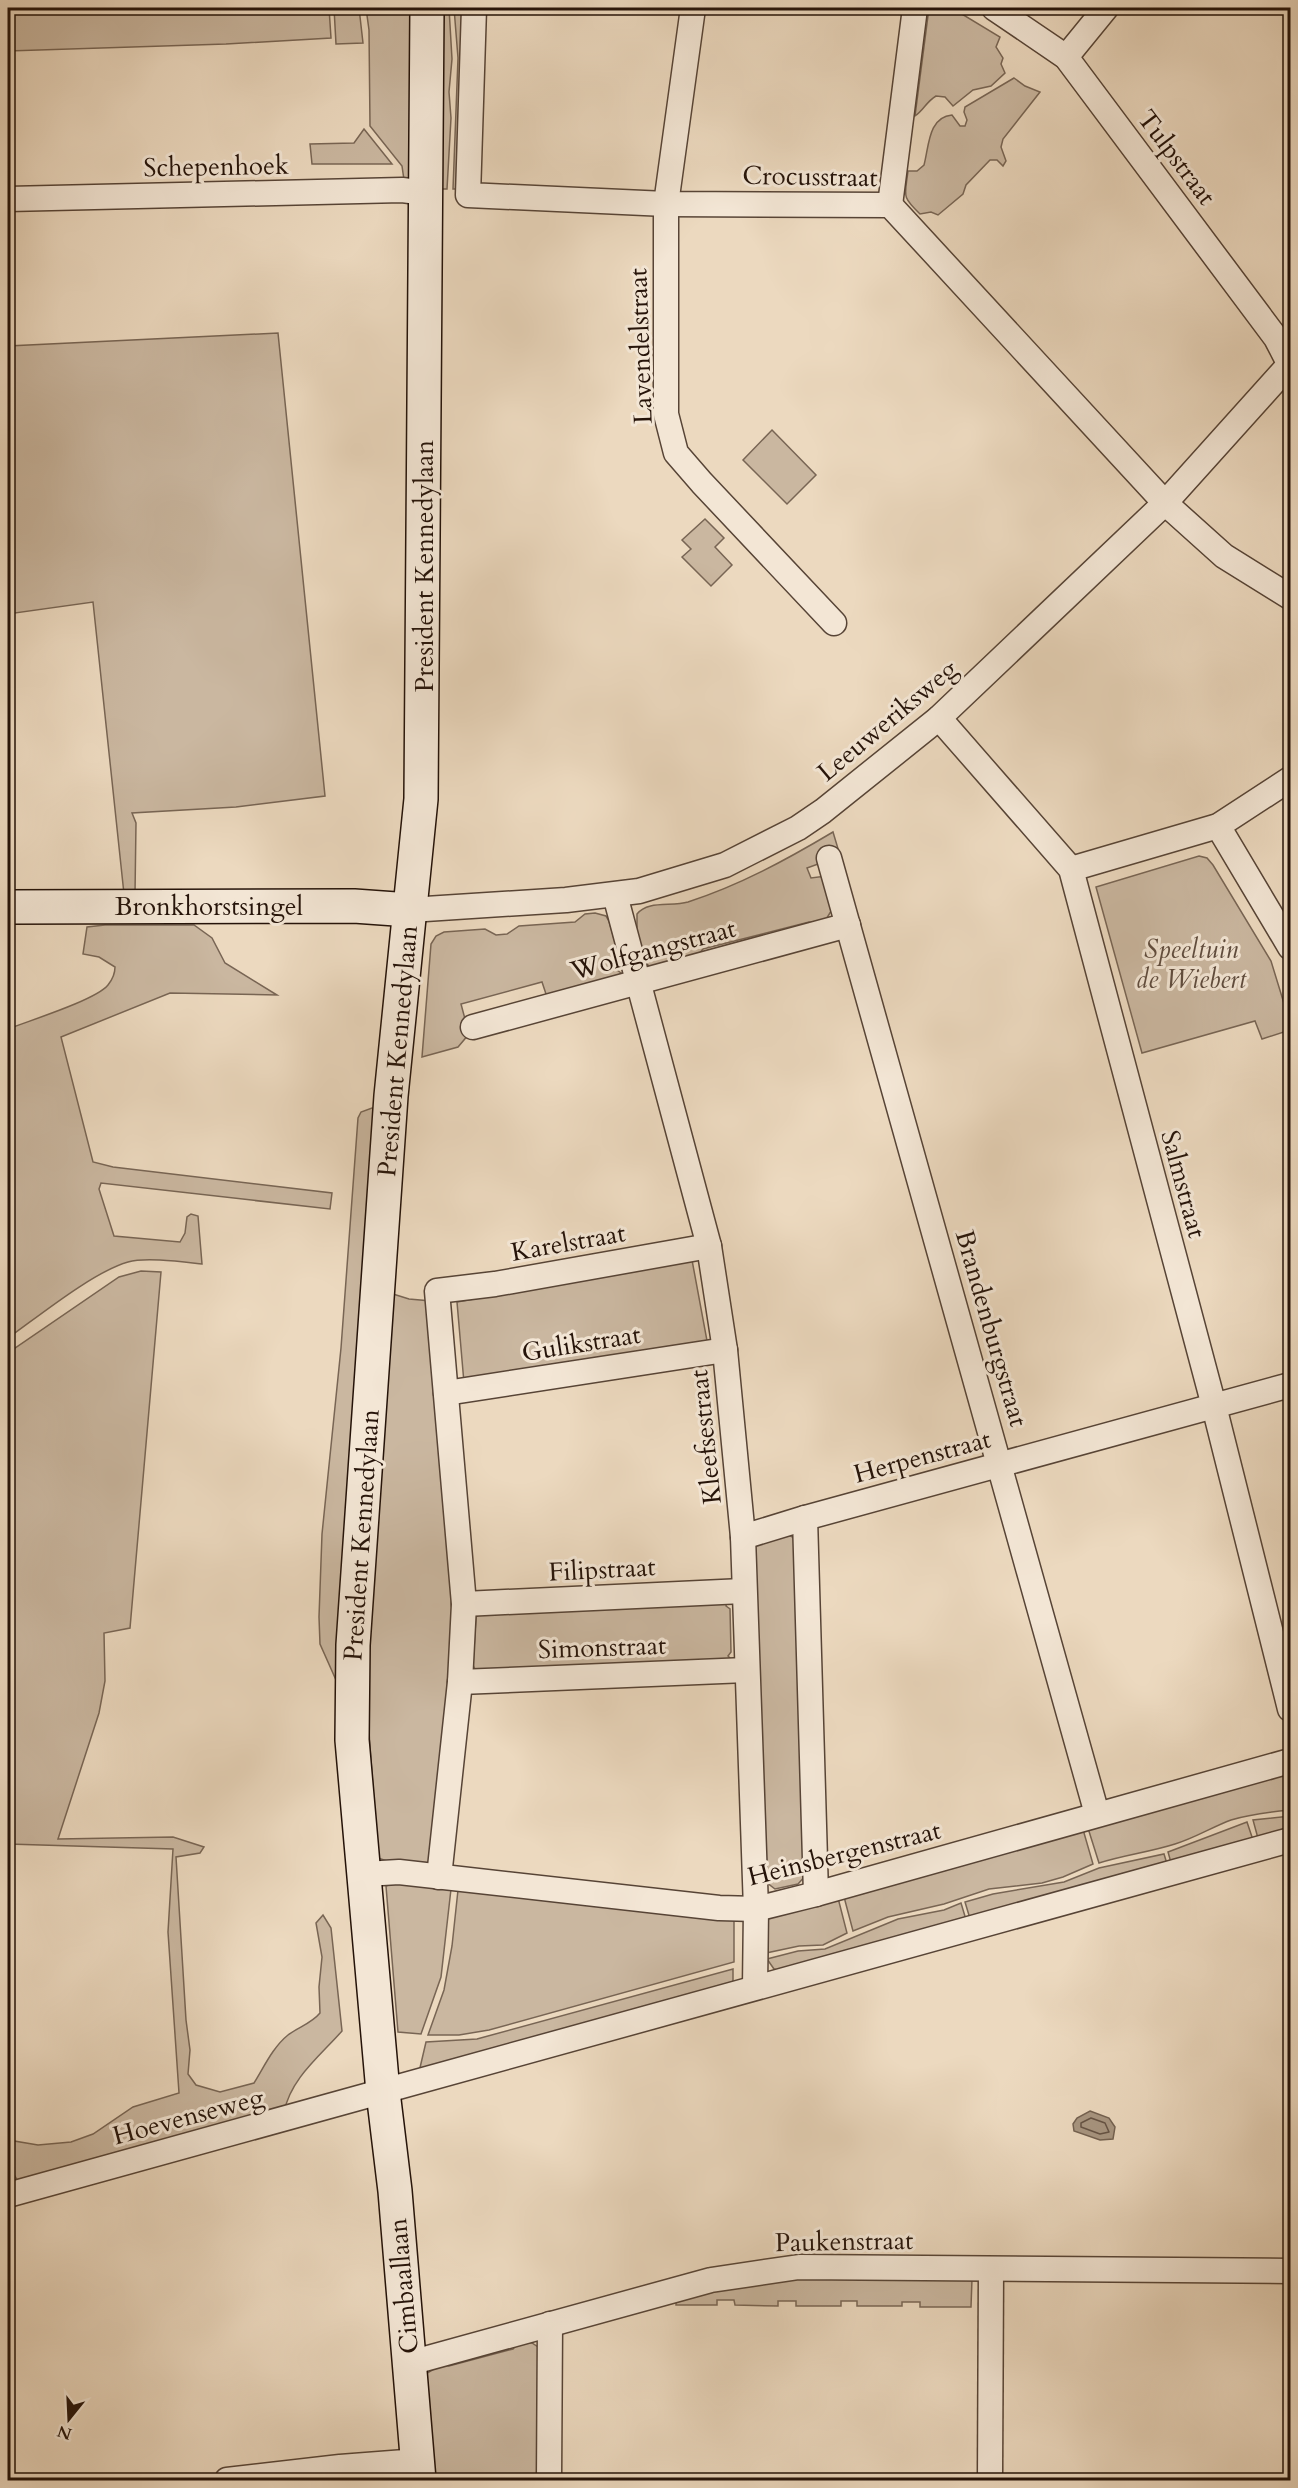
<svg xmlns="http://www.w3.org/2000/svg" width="1298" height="2488" font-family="Cardo,serif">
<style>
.green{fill:#cab7a0;stroke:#786554;stroke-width:1.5}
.water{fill:#a89681;stroke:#746251;stroke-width:1.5}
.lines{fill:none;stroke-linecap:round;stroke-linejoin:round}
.shore{stroke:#665445;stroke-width:1.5}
.street-casing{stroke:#574436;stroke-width:27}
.secondary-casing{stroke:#251309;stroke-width:36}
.street{stroke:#f3e6d5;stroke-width:24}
.secondary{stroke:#f3e6d5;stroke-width:33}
.labels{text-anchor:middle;stroke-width:6;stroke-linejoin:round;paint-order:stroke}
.street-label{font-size:26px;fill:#251309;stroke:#f3e6d5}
.park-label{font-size:26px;font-style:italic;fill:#5f4c3e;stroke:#f3e6d5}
</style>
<rect width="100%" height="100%" fill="#ecd9bf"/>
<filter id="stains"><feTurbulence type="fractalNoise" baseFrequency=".00333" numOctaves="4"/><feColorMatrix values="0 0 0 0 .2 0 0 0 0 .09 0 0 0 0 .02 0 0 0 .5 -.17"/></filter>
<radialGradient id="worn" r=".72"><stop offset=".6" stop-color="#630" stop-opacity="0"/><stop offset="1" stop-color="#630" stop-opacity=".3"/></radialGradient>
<g class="green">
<path d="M8 8H329L331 38 226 44 8 51Z"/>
<path d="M334 8H359L363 43 336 44Z"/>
<path d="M366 8H412L411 180H404L402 166 370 126 369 30Z"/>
<path d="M440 8H449L452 59 449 92 451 118 447 189H439Z"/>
<path d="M454 8H465L460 189H453L458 58Z"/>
<path d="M929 8H952L1000 37 996 47 1003 58 1001 64 1005 73 991 86 973 90 953 106 945 97 936 96C926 102 924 110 915 116Z"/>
<path d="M1014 78 1025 86 1040 92 1003 139 1001 147 1006 161 1003 166 997 160H990L966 185 963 194 938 215 931 212 920 214C901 196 905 196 908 171H917L924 165C929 147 928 117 952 115L960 126H965L967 120 964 112 965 107Z"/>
<path d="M364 129 392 164H312L310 144 354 143Z"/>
<path d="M278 333 325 796 236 807 132 813 136 823 135 894H124L93 602 8 614V346Z"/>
<path d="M772 430 816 475 787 504 743 460Z"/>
<path d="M705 519 724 538 715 547 732 565 711 586 682 557 691 549 682 540Z"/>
<path d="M8 731 11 894H8Z"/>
<path d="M833 832 839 852 821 858V863L807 868 811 878 826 876 833 908 825 921 814 923 809 922 703 949 699 954 652 968 643 961 633 929 637 927V914C648 900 671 907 688 902 740 885 786 860 833 832Z"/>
<path d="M1199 856 1207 858 1213 865 1271 961 1290 1023V1030L1262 1039 1255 1021 1142 1053 1096 887Z"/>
<path d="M595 913 606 916 609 921 620 960 617 970 621 973 618 978 548 1000 542 982 461 1004 469 1034 458 1047 422 1057 431 944 436 936 444 932 485 929 496 935 507 934 519 926 575 922 585 914Z"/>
<path d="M105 925H194L212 938 225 963 277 995 170 993 61 1037 93 1162 113 1167 332 1193 330 1209 101 1183 99 1189 114 1236 180 1242 185 1233 187 1217 191 1214 198 1216 202 1264C183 1262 146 1257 128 1262 93 1272 39 1316 8 1338V1029C28 1021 96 1000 108 985 112 980 115 973 115 967L99 957 83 954 87 927Z"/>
<path d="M372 1108 383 1111 340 1689 320 1644 319 1617 322 1534 341 1348 358 1118 361 1112Z"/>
<path d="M692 1260 708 1346 464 1383 457 1302Z"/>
<path d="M141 1271 161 1272 130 1628 104 1633 105 1681 99 1713 58 1839 173 1837 204 1847 200 1853 176 1857 186 2020 190 2050 188 2074 196 2085 220 2092 254 2083C264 2067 273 2047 288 2035 298 2027 311 2024 320 2013L319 1987 322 1957 316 1923 323 1915 331 1928 342 2031C320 2056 291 2078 284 2112L20 2185 9 2166 8 2140 38 2145 71 2142 93 2134 133 2107 179 2093 168 1932 173 1849 8 1844V1796L11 1781H8V1353L119 1277Z"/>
<path d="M393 1294 409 1299 431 1301 459 1585 434 1863 387 1861 378 1858 369 1732V1618Z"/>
<path d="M786 1533 794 1538 806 1875 798 1884 775 1889 766 1882 754 1545Z"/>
<path d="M727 1601 726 1606 730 1609 731 1652 728 1656 732 1660 476 1672 473 1665 476 1617 483 1612Z"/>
<path d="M1290 1769V1810C1270 1812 1251 1814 1231 1820 1212 1827 1195 1838 1175 1844 1150 1852 1124 1855 1099 1863L1087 1825Z"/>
<path d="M1290 1816V1834L1259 1842 1253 1820Z"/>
<path d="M1247 1822 1254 1843 1172 1866 1168 1852Z"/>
<path d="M1082 1826 1093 1864 1063 1877 1042 1883 989 1889 944 1904 888 1917 853 1931 843 1893Z"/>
<path d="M1164 1854 1168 1867 971 1922 965 1902 993 1894 1064 1882 1099 1868Z"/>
<path d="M393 1883 451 1889 441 1977 421 2034 398 2032 386 1886Z"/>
<path d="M458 1890 734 1916V1962L489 2030 459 2035H428L444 1990 452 1946Z"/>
<path d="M837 1894 847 1933 823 1945 799 1946 766 1953V1922L769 1917Z"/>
<path d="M961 1903 967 1923 780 1971 774 1969 767 1959 798 1951 825 1949 898 1919 944 1910Z"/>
<path d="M733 1969V1986L419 2072 426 2042 477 2039Z"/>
<path d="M795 2277 972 2279 971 2307H920V2302H902V2306H857V2301H841V2306H796V2301H778V2306L735 2305 734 2300H717V2305H676V2300L727 2287Z"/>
<path d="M523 2342 532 2343 538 2347 541 2480H430L424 2375 442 2364 449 2366 513 2349 518 2343Z"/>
</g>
<path class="water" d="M1090 2111 1109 2118 1115 2127 1113 2139 1100 2140 1074 2131 1073 2124 1077 2118Z"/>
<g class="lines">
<path class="shore" d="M1091 2118 1105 2123 1109 2132 1100 2134 1081 2127V2123Z"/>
<g class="street-casing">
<g id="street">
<path d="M474 8 468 195 666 204 890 205 1165 503 1224 556 1290 597"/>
<path d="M693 8 666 204V414L676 453 702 483 834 623"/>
<path d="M994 8 1066 57 1276 338 1290 365"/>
<path d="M1066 57 1106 8"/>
<path d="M8 199 402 190 426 193"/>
<path d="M890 205 915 8"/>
<path d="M939 718 1071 869 1214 1406 1290 1709"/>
<path d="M1218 826 1290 947"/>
<path d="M829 858 1097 1814"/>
<path d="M1071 869 1218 826 1290 779"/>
<path d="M615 895 709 1246 725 1350 743 1537 756 1909 755 1987"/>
<path d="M410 910 566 900 639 891 725 865 798 828 823 811 939 718 1165 503 1290 364"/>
<path d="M473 1027 848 925"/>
<path d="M446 1393 725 1350"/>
<path d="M805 1518 816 1894"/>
<path d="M743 1537 805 1518 1290 1385"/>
<path d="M464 1604 743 1591"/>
<path d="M460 1682 746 1670"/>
<path d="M365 1874 399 1872 719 1908 756 1909 816 1894 1290 1761"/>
<path d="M439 1877 460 1682 464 1604 437 1291 495 1284 709 1246"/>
<path d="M8 2195 1290 1840"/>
<path d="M410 2363 711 2280 799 2267 1290 2271"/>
<path d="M227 2480 340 2467 418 2461"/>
<path d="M549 2480 550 2324"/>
<path d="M990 2480 991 2270"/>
</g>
</g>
<g class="secondary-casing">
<g id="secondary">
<path d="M8 907 354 906 410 910"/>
<path d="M419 2480 395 2191 383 2092 352 1740 353 1645 391 1096 421 799 427 8"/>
</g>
</g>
<use href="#street" class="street"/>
<use href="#secondary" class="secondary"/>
</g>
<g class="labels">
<g class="street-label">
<text transform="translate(1177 157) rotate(53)" y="9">Tulpstraat</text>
<text transform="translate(216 166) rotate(-1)" y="9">Schepenhoek</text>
<text transform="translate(810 176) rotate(1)" y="9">Crocusstraat</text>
<text transform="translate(640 346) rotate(-92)" y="9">Lavendelstraat</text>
<text transform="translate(424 566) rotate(-90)" y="9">President Kennedylaan</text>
<text transform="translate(887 720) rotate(-40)" y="9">Leeuweriksweg</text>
<text x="209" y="915">Bronkhorstsingel</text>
<text transform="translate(653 949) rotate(-15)" y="9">Wolfgangstraat</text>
<text transform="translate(397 1051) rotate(-85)" y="9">President Kennedylaan</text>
<text transform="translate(1184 1184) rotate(75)" y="9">Salmstraat</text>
<text transform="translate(568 1242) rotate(-10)" y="9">Karelstraat</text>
<text transform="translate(992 1328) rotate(74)" y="9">Brandenburgstraat</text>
<text transform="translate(581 1343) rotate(-9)" y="9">Gulikstraat</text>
<text transform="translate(705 1437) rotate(-96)" y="9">Kleefsestraat</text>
<text transform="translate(922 1456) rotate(-15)" y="9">Herpenstraat</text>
<text transform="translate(361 1535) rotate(-86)" y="9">President Kennedylaan</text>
<text transform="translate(602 1569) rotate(-3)" y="9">Filipstraat</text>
<text transform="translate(602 1647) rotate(-2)" y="9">Simonstraat</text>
<text transform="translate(844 1853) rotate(-14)" y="9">Heinsbergenstraat</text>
<text transform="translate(188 2116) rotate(-15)" y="9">Hoevenseweg</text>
<text transform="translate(844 2241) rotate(-1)" y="9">Paukenstraat</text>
<text transform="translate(403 2286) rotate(-95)" y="9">Cimbaallaan</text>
</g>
<g class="park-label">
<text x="1191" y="958">Speeltuin<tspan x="1191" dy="30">de Wiebert</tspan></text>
</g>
</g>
<rect width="1298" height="2488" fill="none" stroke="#ecd9bf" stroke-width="30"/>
<rect x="9" y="9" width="1280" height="2470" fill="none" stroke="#251309" stroke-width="3"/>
<rect x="15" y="15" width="1268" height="2458" fill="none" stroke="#251309" stroke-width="1.5"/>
<g transform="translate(69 2419) rotate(198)" stroke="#f3e6d5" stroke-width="4.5" paint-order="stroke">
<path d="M0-4.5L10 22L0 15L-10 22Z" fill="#251309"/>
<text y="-9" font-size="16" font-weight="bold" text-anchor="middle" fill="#251309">N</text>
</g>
<rect width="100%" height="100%" filter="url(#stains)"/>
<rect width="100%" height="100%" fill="url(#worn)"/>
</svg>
